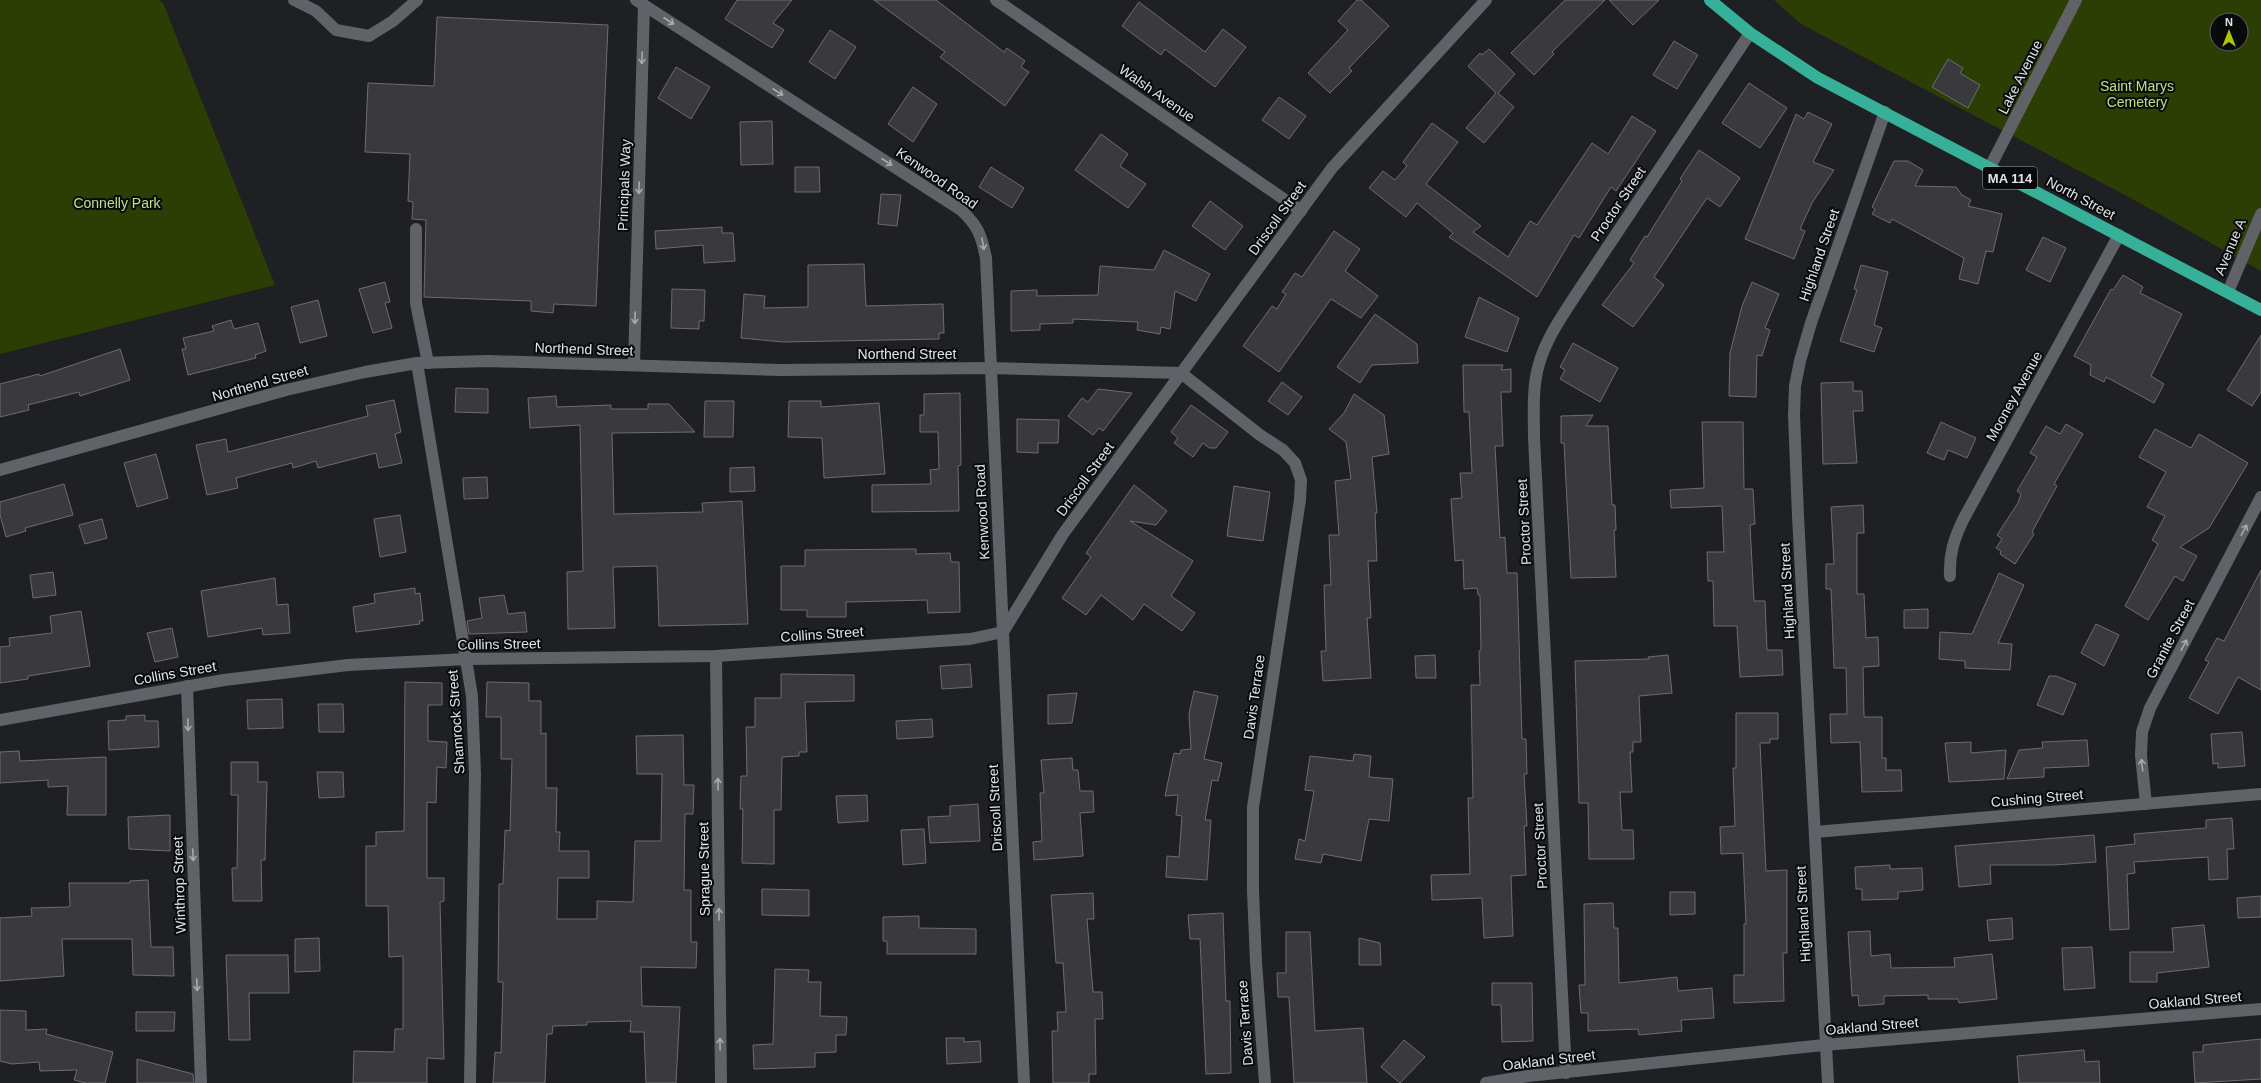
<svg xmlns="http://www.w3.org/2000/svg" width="2261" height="1083" font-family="Arial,sans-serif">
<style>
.green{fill:#2c3e04;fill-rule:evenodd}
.building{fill:#3a393e;stroke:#6d6c71}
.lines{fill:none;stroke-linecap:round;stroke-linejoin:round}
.minor{stroke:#606267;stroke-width:12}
.highway{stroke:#36b099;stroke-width:12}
.oneway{stroke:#a8aaad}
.labels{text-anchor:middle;stroke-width:4;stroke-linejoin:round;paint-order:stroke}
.shield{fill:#090a0b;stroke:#a1a3a5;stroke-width:1}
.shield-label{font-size:13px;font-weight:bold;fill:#e2e4e7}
.street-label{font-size:14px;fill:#e2e4e7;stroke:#090a0b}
.park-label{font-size:14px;fill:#bce186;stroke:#090a0b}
</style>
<rect width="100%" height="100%" fill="#1e2024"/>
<g class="green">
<path d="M0 0H159L163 3 275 285 0 354Z"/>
<path d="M1774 0H2261V271L2125 195 1801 24ZM2217 20H2241V44H2217Z"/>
</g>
<g class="building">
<path d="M737 0H792L773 23 784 30 772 48 725 19Z"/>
<path d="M874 0H936L1004 52 1007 48 1025 61 1021 67 1029 72 1005 106 940 57 945 52Z"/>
<path d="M1357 0H1361L1389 26 1349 68 1352 71 1330 93 1308 73 1348 30 1338 21Z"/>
<path d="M1565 0H1605L1552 52 1554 54 1534 75 1511 53Z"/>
<path d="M1609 0H1659L1633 25Z"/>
<path d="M1139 2 1205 52 1223 29 1246 47 1215 87 1165 49 1161 55 1122 26Z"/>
<path d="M437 17 608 25 596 306 554 304 553 313 531 311V301L424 297 426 220 412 219 413 202 408 201 410 154 365 152 368 83 434 86Z"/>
<path d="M830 30 856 47 835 79 809 62Z"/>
<path d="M1674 41 1698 55 1677 89 1653 75Z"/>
<path d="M1489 49 1515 74 1498 93 1514 107 1484 143 1466 128 1496 93 1468 66 1480 53 1482 55Z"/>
<path d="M1948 59 1963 68 1960 73 1980 85 1968 108 1932 87Z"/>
<path d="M676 67 710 87 691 119 658 98Z"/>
<path d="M1749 83 1787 108 1760 148 1722 123Z"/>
<path d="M913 87 937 104 913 142 888 124Z"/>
<path d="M1279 97 1306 116 1289 139 1262 120Z"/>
<path d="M1808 112 1832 124 1813 162 1834 170 1812 203 1800 229 1805 231 1794 259 1745 239 1796 114 1804 119Z"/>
<path d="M1632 116 1656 131 1616 191 1611 187 1579 238 1574 235 1537 297 1449 237 1453 233 1417 203 1406 217 1369 188 1383 171 1395 180 1407 166 1403 162 1432 123 1458 142 1426 184 1481 226 1473 232 1508 257 1530 221 1537 225 1592 143 1608 154Z"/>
<path d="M772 121 773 164 741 165 740 122Z"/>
<path d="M1101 134 1128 154 1120 166 1146 184 1128 208 1075 170Z"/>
<path d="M1699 150 1740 178 1720 207 1707 198 1654 277 1664 285 1633 327 1602 305 1634 263 1630 260 1645 236 1647 237 1682 181 1680 179Z"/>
<path d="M1894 161H1908L1923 170 1915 186 1956 187 1962 195 1971 200 1968 206 2002 214 1993 252 1986 251 1978 284 1959 279 1964 258 1892 219 1890 223 1872 214 1875 209 1872 207Z"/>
<path d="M795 167H819L820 192H795Z"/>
<path d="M991 167 1024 188 1012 208 979 187Z"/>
<path d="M881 194 901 195 897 226 878 224Z"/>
<path d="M1210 201 1243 226 1225 250 1192 226Z"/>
<path d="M722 227V233H733L735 261 704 263 703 245 656 249 655 231Z"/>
<path d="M1334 231 1360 249 1345 271 1378 296 1361 318 1331 299 1279 372 1243 346 1272 306 1277 309 1286 294 1282 292 1295 273 1302 277Z"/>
<path d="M2043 237 2066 248 2050 282 2026 270Z"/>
<path d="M1164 250 1210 274 1196 301 1175 291 1170 329 1161 327 1160 334 1137 330 1138 322 1073 319V323L1040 324V330L1011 331V291L1037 290V296L1098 295 1100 266 1154 270Z"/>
<path d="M864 264 866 306 943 304 944 333H939V339L783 342 741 338 744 294 765 296 764 308 808 307V265Z"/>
<path d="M1861 265 1888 272 1874 325 1882 328 1874 352 1840 341 1857 290 1854 289Z"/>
<path d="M2123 275 2143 287 2140 293 2182 314 2151 376 2164 384 2154 403 2106 377 2104 382 2090 375 2091 365 2074 356 2111 289 2113 290Z"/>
<path d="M385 282 390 302 385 303 392 328 373 333 359 289Z"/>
<path d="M1752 282 1779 294 1765 328 1770 330 1762 356 1757 355 1756 397 1729 396 1730 353 1742 306Z"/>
<path d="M672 289 705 290 704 321H699V329L671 328Z"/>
<path d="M1479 297 1519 318 1507 352 1465 337Z"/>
<path d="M318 300 327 336 300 343 291 307Z"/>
<path d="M1375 314 1417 344 1418 363 1372 365 1360 383 1337 367Z"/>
<path d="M231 320 234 329 258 323 266 351 255 355 256 358 188 375 182 349H186L183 338 214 331 212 326Z"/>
<path d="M2261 335V392L2252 406 2227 390Z"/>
<path d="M1573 343 1618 368 1600 402 1560 379 1565 370 1560 367Z"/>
<path d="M120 349 130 380 80 396 79 392 28 405 29 410 0 417V384L39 374 40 376Z"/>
<path d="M1463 365H1503L1501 370 1511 369V392H1501L1503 446H1495L1500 538 1505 537 1507 573H1517L1522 739H1526L1527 774H1524L1527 826H1524L1526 875 1511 876 1513 936 1484 938 1482 898 1432 900 1431 875 1470 874 1468 798H1473L1471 685H1480L1479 651 1481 650 1480 595H1478L1477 588 1464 589 1463 560 1455 561 1451 499 1462 498 1460 473H1472L1469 412H1464Z"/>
<path d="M1282 382 1302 397 1288 415 1268 401Z"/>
<path d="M1853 382V391H1862L1863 411H1853L1857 463 1823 464 1821 383Z"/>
<path d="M456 388 488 389V413L455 412Z"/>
<path d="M1098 389 1132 393 1103 431 1099 428 1093 435 1068 416 1082 398 1088 402Z"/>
<path d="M960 393 961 465 958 466 959 511 872 512V485L931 484 930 470 939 469 938 432H920V415H924V394Z"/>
<path d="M1354 394 1384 415 1389 454 1372 457 1377 513H1375L1377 561H1368L1371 618H1367L1371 678 1323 681 1321 651H1326L1324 585H1331L1329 535H1339L1335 481 1351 479 1346 442 1329 429 1344 413Z"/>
<path d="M556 396 557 407 611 405V409H648V404H669L695 432 612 433 614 514 703 512 702 503 742 501 748 624 659 626 657 566 613 567 615 628 568 629 567 572 583 571 580 425 530 428 528 398Z"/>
<path d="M394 400 401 432 395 434 402 463 379 468 376 453 318 468 316 461 293 468 292 463 236 478 238 488 207 495 196 445 226 439 228 452 368 416 366 406Z"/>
<path d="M705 401H734L733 437H704Z"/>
<path d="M789 401H821V407L879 403 885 474 824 478 822 438 788 437Z"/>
<path d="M1191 405 1228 432 1216 448H1209L1203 443 1193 457 1174 443 1178 438 1171 432Z"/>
<path d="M1593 415 1586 426H1608L1612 505H1615L1616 530H1614L1616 577 1571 578 1564 443H1561V416Z"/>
<path d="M1017 419 1059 420 1058 443H1038V453L1017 452Z"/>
<path d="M1702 422H1743L1744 489H1753L1755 524 1750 525 1754 601H1765L1767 650H1782L1783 675 1740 677 1737 626H1714L1713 581H1708L1707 552H1724L1722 506 1671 508 1670 490 1704 488Z"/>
<path d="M1941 422 1976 438 1967 458 1948 450 1944 460 1927 453Z"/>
<path d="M2066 424 2083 434 2054 484 2057 486 2032 532 2034 534 2015 564 2000 554 2001 551 1996 548 2002 539 1997 535 2018 503 2021 494 2017 491 2037 457 2030 453 2046 426 2060 434Z"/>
<path d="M2155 429 2191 448 2199 434 2248 463 2209 528 2180 547 2197 556 2183 581 2175 576 2148 620 2125 606 2158 544 2152 540 2165 516 2147 507 2166 472 2139 457Z"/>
<path d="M156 454 168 498 137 507 124 463Z"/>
<path d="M754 467 755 491 730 492V468Z"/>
<path d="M487 477 488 498 464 499 463 478Z"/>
<path d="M64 484 73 515 25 528 26 531 6 537 0 515V502Z"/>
<path d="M1134 485 1167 511 1156 525 1130 521 1193 561 1171 596 1195 613 1182 631 1144 604 1133 620 1101 595 1086 615 1062 598 1091 557 1086 553Z"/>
<path d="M1234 486 1270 492 1263 541 1227 536Z"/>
<path d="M1863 505 1864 533H1857V594H1864L1866 638 1878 637 1879 666 1863 667 1864 717H1882V758H1886V770H1901L1902 791 1862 792 1860 742 1831 743 1830 714H1847L1846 668H1834L1831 589H1826V564H1834L1831 507Z"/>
<path d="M400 515 406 552 380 557 374 519Z"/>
<path d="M102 519 107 538 85 544 79 525Z"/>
<path d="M916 549V554L950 553 951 562H959L960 612 928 613 927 600 846 602V617H807V610H781V566H805V550Z"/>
<path d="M2261 570V690L2238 677 2218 714 2189 698 2209 662 2205 660 2217 638 2224 641Z"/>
<path d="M53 572 56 595 33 598 30 575Z"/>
<path d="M1999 573 2024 585 1998 643 2012 644 2010 670 1965 668V661L1939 659 1940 632 1972 634Z"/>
<path d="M275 578 277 605 288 604 290 633 263 635 262 628 208 637 201 591Z"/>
<path d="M415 588V594L420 593 423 621H419L420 624 356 632 353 607 375 603 374 594Z"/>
<path d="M504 595 508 614 525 612 527 632 469 634 467 621 482 618 479 598Z"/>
<path d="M1928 609V628H1904V610Z"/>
<path d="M81 611 90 666 28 676V679L0 683V647L10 646 9 638 52 633 50 616Z"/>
<path d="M2096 624 2119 635 2104 666 2081 653Z"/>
<path d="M172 628 178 657 155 662 147 633Z"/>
<path d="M1435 655 1436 678H1416L1415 656Z"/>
<path d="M1668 655 1672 693 1639 696 1641 742H1633V752H1630L1632 792H1620L1622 830H1633L1634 859H1589L1588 803H1579L1575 661 1649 659 1648 657Z"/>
<path d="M970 664 972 687 942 689 940 666Z"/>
<path d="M781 674 854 675V701L805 702 807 752H799V756L782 757 781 810H774V864L742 863 743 809H740L741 776H747L746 727H755V698H781Z"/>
<path d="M2049 676H2056L2076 684 2063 715 2037 705Z"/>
<path d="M405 682 442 683V705H428V741L447 742 446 768 437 767 436 803 427 802V878H444V901L440 902 444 1059 427 1058V1083H353L354 1051 394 1052 395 1029H403V956L389 957 388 906H366V846H376V832L404 831Z"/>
<path d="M487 682 529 683V701H541V734L546 733V788H557L556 832H560L559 851H589V878H558L557 919H597V901L633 902 635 841H661L662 774H637L636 736 683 735 684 785H694L693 814H685L684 890H691V942H697L696 968 641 967 642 1006 680 1007 676 1083H646L644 1032H630L631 1021 587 1022V1025L553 1026 552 1034H547L545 1083H493L495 1052 501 1053 503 982H498L499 884H503L505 830 510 831 512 759H501V717H486Z"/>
<path d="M1194 691 1218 696 1204 759 1222 763 1218 781 1212 780 1205 820H1211L1207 880 1166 877 1167 856 1179 857 1182 816 1176 815 1178 795 1165 796 1174 753 1180 754 1181 750 1191 749 1189 714Z"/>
<path d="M1077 693 1072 723 1048 724V695Z"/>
<path d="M282 699 283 728 248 729 247 700Z"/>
<path d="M318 704H343L344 732H319Z"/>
<path d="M1736 713H1778V739H1770V743H1760L1766 871 1787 870V953H1783L1784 1001 1734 1003V975H1744V924H1746L1743 853 1721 854 1720 827 1735 826 1733 768H1736Z"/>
<path d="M145 715V721H158L159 747 109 750 108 721 126 720V716Z"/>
<path d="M932 719 933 737 897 739 896 721Z"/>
<path d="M2242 732 2245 766 2218 768V763L2213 764 2211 734Z"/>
<path d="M2087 740 2089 766 2044 768V777L2007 779 2019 750 2043 748 2042 742Z"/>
<path d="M1971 742V753L2006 750 2004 779 1949 782 1945 743Z"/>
<path d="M19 751 20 761 106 757V815H67L68 786 48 787V780L0 783V752Z"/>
<path d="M1354 754 1371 756 1369 777 1393 779 1389 821 1369 819 1361 861 1323 854 1321 863 1295 859 1299 839 1305 841 1314 791 1305 790 1310 756 1353 761Z"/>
<path d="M1072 758 1073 770H1078L1080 791H1093L1094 812 1080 813 1083 856 1034 860 1033 842 1042 841 1040 793H1044L1041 760Z"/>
<path d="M231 762H258V782H267L265 860H261L262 901H233L232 868H237L238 795H231Z"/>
<path d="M317 772H343L344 797 319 798Z"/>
<path d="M867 795 868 821 838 823 836 796Z"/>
<path d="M978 804 980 841 930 843 928 817 950 816V806Z"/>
<path d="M170 815V851L129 849 128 817Z"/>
<path d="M2232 818 2234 849H2227L2228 879 2209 880 2208 857 2134 862 2135 873 2127 874 2129 929 2110 930 2106 847 2135 844 2134 834 2206 828V820Z"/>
<path d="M924 829 926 863 903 865 901 830Z"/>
<path d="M2094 835 2096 862 2054 865H1990L1991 884 1959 887 1955 846Z"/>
<path d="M1890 865V869L1922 868 1923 890 1898 892V899L1862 900V889H1856L1855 867Z"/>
<path d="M148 880 151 947H173L174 976 133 975 132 939H62L64 976 0 981V918L32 916 31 908 68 907 70 906 69 883H130V881Z"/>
<path d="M762 889 809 890V916L762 915Z"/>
<path d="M1670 892H1695V914L1670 915Z"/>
<path d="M1093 893 1094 919H1087L1093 992H1102L1103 1019H1095L1096 1074H1089V1083H1053L1052 1031H1058L1057 1012H1066L1063 963H1056L1051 895Z"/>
<path d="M2261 896V917L2238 918 2237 898Z"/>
<path d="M1613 903 1614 928H1618L1619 983 1677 977 1678 991 1712 988 1714 1018 1681 1020 1682 1031 1639 1035 1638 1029 1588 1031V1013H1581L1579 985H1585L1584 904Z"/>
<path d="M1223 913 1226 1001H1230L1231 1073 1206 1074 1200 939H1190L1188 915Z"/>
<path d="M919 916V928L976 929V954H887V941H883V917Z"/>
<path d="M2012 918 2013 939 1989 941 1987 920Z"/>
<path d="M2204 925 2209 967 2157 973V982H2130V952H2174L2172 928Z"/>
<path d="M1870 931 1871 956 1890 954 1891 968 1955 967 1954 958 1992 954 1997 999 1959 1003 1958 999H1928V995L1884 996V1004L1859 1006 1858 995 1852 996 1848 932Z"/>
<path d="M1286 932H1310L1315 1031 1363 1028 1367 1083H1294L1289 997H1278L1277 973H1286Z"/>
<path d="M319 938 320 971 295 972V939Z"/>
<path d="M1359 938 1380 943 1381 965H1359Z"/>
<path d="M2092 947 2095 988 2064 990 2062 948Z"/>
<path d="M226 955H288L289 993H249L250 1040H229Z"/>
<path d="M775 969 809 970 808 982H821L820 1016 847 1017 846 1035H836V1052L815 1053V1067L754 1069 753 1045 773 1044Z"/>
<path d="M1492 983H1532L1533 1041 1502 1042 1501 1005H1492Z"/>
<path d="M0 1010 26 1011V1030L47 1029 46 1034 113 1052 105 1083H86L74 1080 77 1070 40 1071 39 1062 12 1064 0 1061Z"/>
<path d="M136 1012H175L174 1031H136Z"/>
<path d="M946 1038H964V1042L980 1041 981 1062 947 1064Z"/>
<path d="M2261 1039V1079L2195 1083 2193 1052H2203V1045Z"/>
<path d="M1404 1040 1425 1057 1400 1083 1381 1067Z"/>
<path d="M2084 1050 2085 1062 2099 1061 2100 1083H2019L2017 1056Z"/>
<path d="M137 1059 193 1074 194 1083H137Z"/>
</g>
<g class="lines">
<g class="minor">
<path d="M294 0 316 11 336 30 369 36 393 21 417 0"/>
<path d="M996 0 1301 211"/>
<path d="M1990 167 2076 0"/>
<path d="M416 229V303L428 363"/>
<path d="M2228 292 2261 214"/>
<path d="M417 363 472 696 475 774 470 1083"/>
<path d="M634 365 644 5"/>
<path d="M0 470 286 390 365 372 417 363 489 361 781 370 990 368 1181 373 1260 435 1283 450 1295 463 1301 480 1300 500 1253 807V891L1256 962 1265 1083"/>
<path d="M1950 576C1949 554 1954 539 1963 520L2119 235"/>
<path d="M716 656 721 1083"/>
<path d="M187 686 201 1083"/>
<path d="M0 720 224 680 348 665 467 659 716 656 970 639 1003 632 986 258C981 234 978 226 961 210L636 0"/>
<path d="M2146 804 2141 755 2142 732 2150 708 2261 497"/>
<path d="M1815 832 2261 794"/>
<path d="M1566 1073 1534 438C1534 414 1532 387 1539 364 1546 339 1561 318 1575 296L1750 33"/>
<path d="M1024 1083 1003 632 1063 534 1332 168 1486 0"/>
<path d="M1486 1083 1528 1076 1824 1045 2261 1009"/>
<path d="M1828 1083 1798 516 1794 415 1795 386 1800 361 1811 323 1885 112"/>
</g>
<path class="highway" d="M1710 0 1750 33 1818 78 2261 310"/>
</g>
<defs><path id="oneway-shaft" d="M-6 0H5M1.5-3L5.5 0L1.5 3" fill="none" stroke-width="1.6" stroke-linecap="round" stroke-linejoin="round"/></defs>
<g class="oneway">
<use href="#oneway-shaft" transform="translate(669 21) rotate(33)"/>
<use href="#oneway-shaft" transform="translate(642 58) rotate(92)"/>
<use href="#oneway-shaft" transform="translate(778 92) rotate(33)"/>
<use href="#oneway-shaft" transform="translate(887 162) rotate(33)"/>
<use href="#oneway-shaft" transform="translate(639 188) rotate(92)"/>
<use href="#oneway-shaft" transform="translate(983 244) rotate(80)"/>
<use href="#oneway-shaft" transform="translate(635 318) rotate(92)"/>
<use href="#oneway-shaft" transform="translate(2244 530) rotate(-62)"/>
<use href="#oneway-shaft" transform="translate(2184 645) rotate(-62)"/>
<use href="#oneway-shaft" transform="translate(188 725) rotate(88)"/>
<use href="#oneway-shaft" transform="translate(2142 765) rotate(-97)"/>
<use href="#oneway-shaft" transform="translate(718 784) rotate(-91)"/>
<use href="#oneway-shaft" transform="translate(193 855) rotate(88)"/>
<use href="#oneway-shaft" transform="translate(719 914) rotate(-91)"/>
<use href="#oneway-shaft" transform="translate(197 985) rotate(88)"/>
<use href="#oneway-shaft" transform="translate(720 1044) rotate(-91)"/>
</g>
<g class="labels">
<rect class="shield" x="1983" y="167" width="54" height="22" rx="3"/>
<g class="shield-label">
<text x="2010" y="183">MA 114</text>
</g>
<g class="street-label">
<text transform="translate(2020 77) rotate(-63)" y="5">Lake Avenue</text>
<text transform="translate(1157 93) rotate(35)" y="5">Walsh Avenue</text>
<text transform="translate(937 178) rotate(35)" y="5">Kenwood Road</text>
<text transform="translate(624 185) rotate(-88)" y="5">Principals Way</text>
<text transform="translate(2081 198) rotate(28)" y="5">North Street</text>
<text transform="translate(1618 204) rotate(-56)" y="5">Proctor Street</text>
<text transform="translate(1277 218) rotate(-54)" y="5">Driscoll Street</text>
<text transform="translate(2230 247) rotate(-67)" y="5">Avenue A</text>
<text transform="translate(1819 255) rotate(-71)" y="5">Highland Street</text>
<text transform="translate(584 349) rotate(2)" y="5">Northend Street</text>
<text x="907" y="359">Northend Street</text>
<text transform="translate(260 383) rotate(-16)" y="5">Northend Street</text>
<text transform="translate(2014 396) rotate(-61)" y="5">Mooney Avenue</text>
<text transform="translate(1085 479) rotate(-54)" y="5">Driscoll Street</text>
<text transform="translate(982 512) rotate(-93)" y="5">Kenwood Road</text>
<text transform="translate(1524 522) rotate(-93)" y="5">Proctor Street</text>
<text transform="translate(1787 591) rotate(-93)" y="5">Highland Street</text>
<text transform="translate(822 634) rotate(-4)" y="5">Collins Street</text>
<text transform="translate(2170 639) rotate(-62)" y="5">Granite Street</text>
<text transform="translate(499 644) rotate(-1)" y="5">Collins Street</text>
<text transform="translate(175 673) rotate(-10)" y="5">Collins Street</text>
<text transform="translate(1254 697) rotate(-82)" y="5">Davis Terrace</text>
<text transform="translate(456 722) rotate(-94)" y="5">Shamrock Street</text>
<text transform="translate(2037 798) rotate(-5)" y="5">Cushing Street</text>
<text transform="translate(995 808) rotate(-93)" y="5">Driscoll Street</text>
<text transform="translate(1540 846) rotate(-93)" y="5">Proctor Street</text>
<text transform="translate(704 869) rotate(-91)" y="5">Sprague Street</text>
<text transform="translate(179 885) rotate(-92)" y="5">Winthrop Street</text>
<text transform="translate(1803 914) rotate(-93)" y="5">Highland Street</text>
<text transform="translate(2195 1000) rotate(-5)" y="5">Oakland Street</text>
<text transform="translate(1245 1023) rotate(-94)" y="5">Davis Terrace</text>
<text transform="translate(1872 1026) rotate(-5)" y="5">Oakland Street</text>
<text transform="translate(1549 1060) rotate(-7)" y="5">Oakland Street</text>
</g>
<g class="park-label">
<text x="2137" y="91">Saint Marys<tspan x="2137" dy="16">Cemetery</tspan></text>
<text x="117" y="208">Connelly Park</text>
</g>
</g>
<g transform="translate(2229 32)"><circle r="19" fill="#090a0b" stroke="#606163"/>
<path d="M0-3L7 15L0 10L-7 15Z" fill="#afc507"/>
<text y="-6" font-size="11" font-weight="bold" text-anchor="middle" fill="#e2e4e7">N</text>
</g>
</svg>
